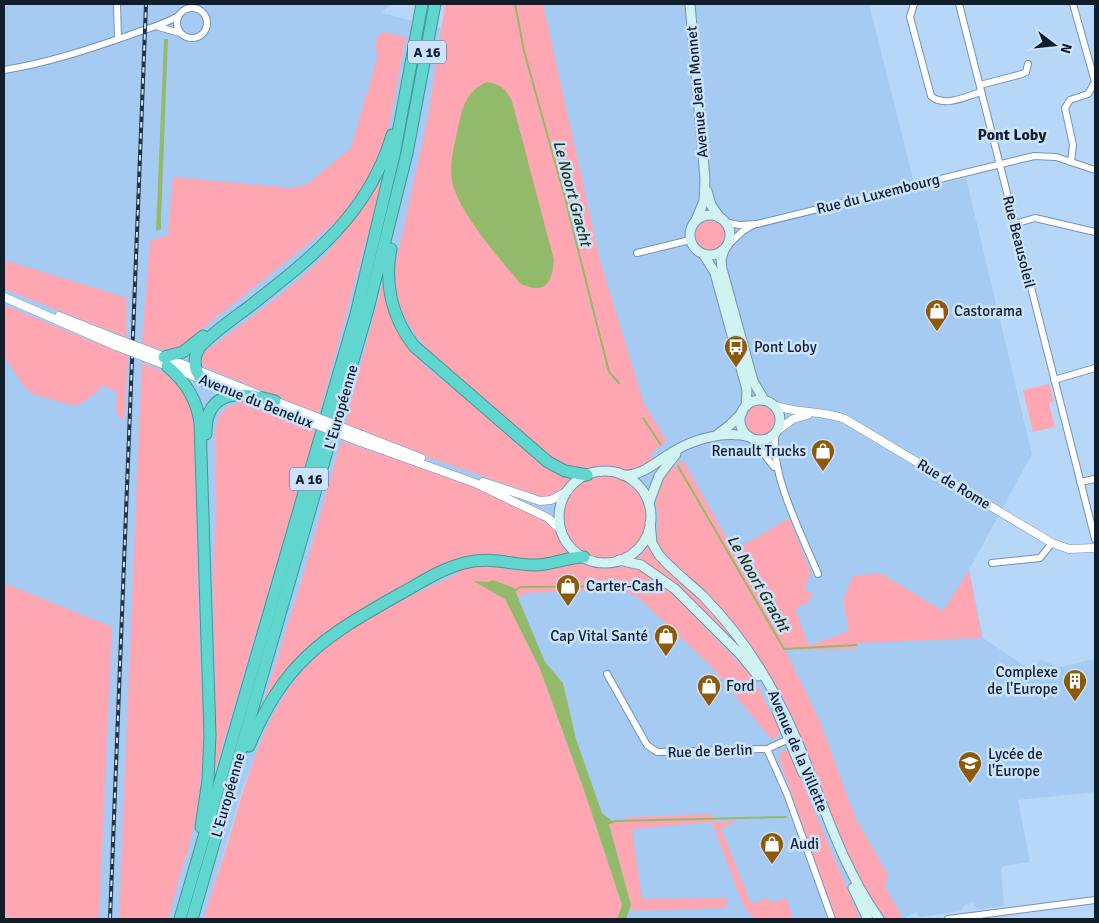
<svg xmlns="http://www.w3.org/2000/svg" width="1099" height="923" font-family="Signika,sans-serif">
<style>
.built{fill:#a6cbf2}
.green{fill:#ffa6b3}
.water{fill:#93ba6a}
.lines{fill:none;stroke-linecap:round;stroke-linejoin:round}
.stream{stroke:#93ba6a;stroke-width:2}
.minor-casing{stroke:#7492b1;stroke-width:8}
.tertiary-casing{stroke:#7492b1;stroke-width:9}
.secondary-casing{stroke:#7492b1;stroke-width:11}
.motorway-casing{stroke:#459595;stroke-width:13}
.minor{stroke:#fff;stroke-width:6}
.tertiary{stroke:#fff;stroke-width:8}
.secondary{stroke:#d0f3f1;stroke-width:9}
.motorway{stroke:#61d6cf;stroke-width:11}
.rail-casing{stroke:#243341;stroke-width:4}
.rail{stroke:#cae3fe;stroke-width:2;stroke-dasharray:5.5;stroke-linecap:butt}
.tertiary-bridge-casing{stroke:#7492b1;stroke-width:9;stroke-linecap:butt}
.tertiary-bridge{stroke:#fff;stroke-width:8}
.labels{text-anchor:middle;stroke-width:5;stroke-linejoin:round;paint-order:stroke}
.shield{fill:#cae3fe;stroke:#485869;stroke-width:1}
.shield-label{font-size:14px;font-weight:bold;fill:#111d29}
.street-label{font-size:15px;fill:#111d29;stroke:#cae3fe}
.poi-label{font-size:15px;fill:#111d29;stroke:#cae3fe;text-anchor:start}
.neighbourhood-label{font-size:16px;font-weight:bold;fill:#111d29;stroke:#cae3fe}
.water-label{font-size:16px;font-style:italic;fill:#233311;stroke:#cae3fe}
</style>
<rect width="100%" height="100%" fill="#b7d7f8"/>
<path class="built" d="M4 4H390L382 13 442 28 468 4H869L916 190 966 178 1032 454 969 570 983 638 1032 671 1040 660 1060 667 1095 659V792L1018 800 1030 862 1004 866 1001 868 1004 906 979 909 974 906V903L970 904 964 905 961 911 920 917 916 912 903 919H617L622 905 585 793 540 669 505 599 285 694 259 748 243 787 204 919H4Z"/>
<g class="green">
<path d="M445 4H543L600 260 644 404 667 441 650 454 655 460 634 471 603 467 586 470 559 464 541 451 431 352C404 325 394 301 396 263L428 118Z"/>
<path d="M382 32 406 37 388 131 366 184 339 219 182 345C168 352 156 350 142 343L150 241 168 235 173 177 291 188 306 185 351 148 378 55 375 47 377 37Z"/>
<path d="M377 183 381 185 319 414 200 365 202 354C241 324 291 290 325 255 346 233 360 208 377 183Z"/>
<circle cx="710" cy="236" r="15"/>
<path d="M4 260 127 298 126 337 4 289Z"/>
<path d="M383 281 408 345 424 365 544 462 573 477 556 494 542 497 425 456 345 424Z"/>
<path d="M4 305 128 356 124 421 116 412 117 392 102 385 97 392 78 405H70L36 395 25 388 4 356Z"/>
<path d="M142 363C174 374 182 383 194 415L199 639 204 742 197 813 187 854 184 861 168 919H119Z"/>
<path d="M1049 384 1054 402 1049 403 1055 427 1033 432 1023 390Z"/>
<path d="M243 401 316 429 212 781 216 720 213 574 216 511 215 431 219 416 226 408Z"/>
<circle cx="761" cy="420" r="15"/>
<path d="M341 441 470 484 550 523C559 532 562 544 571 553L540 561 440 567 325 632 305 649 279 680 269 698H265L304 573Z"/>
<path d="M683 460 734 551 789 518 811 573 804 589 812 593 809 602 795 608 809 646 849 631 843 600 853 576 880 573 943 611 969 570 982 638 857 643 856 649 785 650 819 719 856 819 888 875 885 886 903 919H886C836 856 820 774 785 702 756 644 708 602 663 557L657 543 658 514 655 498 662 476Z"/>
<circle cx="605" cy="517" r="42"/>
<path d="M650 542 653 554 709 607 727 627 751 661C715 625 681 583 636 558L644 552Z"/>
<path d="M580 561 598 567H636L664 585 752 676 780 730 778 735 772 740 712 667 639 598 620 589 526 593 518 598 514 588 475 581 505 599 540 669 585 793 622 905 617 919H204C211 892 221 866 229 839 246 781 266 706 311 662 349 623 408 597 457 574L456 571 471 566Z"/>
<path d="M4 583 112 627 99 919H9L4 913Z"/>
<path d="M786 750 789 751 860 919H836L780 761V752Z"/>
<path d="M712 814 715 822 739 821 721 828 751 904 768 898 771 903 786 898 793 919H756L748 912 741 900 712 822 632 829 642 899 728 898 725 908 631 911V905L609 823 630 817Z"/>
</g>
<g class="water">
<path d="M164 39H168L161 220V229L156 231Z"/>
<path d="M487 82C500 84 506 89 512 101L554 260C552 283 546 295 521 284 502 262 455 208 452 180 449 162 455 144 458 127 463 106 466 91 487 82Z"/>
<path d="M493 580 514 588 545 662 563 683 576 739 602 813 615 823 609 824 610 828 631 905 626 919H617L622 905 585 793 540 669 505 599 473 581 489 582Z"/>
</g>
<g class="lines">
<g class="stream">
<path d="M515 4 524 51 565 198 609 372 619 383"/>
<path d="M643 418 661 445"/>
<path d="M678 466 784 649 856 645"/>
<path d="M513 592 520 587 635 586"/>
<path d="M614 821 786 817"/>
</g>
<g class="minor-casing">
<g id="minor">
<path d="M117 4 118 39"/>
<path d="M914 4 910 17 931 96C944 108 967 96 981 92"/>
<path d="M959 4 1095 539"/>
<circle cx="192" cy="23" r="15"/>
<path d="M159 27 180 33"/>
<path d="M4 70C47 63 87 50 127 36 145 29 162 26 178 16"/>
<path d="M980 85 1022 74 1026 72 1028 64"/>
<path d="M1071 162 1073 145 1065 108 1070 100 1088 94 1095 82 1073 4"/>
<path d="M724 222 739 225 757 224 1034 156 1056 157 1095 170"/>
<path d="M1015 224 1035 218 1095 232"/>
<path d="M728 245 743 231 753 225"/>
<path d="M637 253 690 240"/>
<path d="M1054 380 1095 368"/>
<path d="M776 432C768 471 803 537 818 574"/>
<path d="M752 439 774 467"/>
<path d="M1080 482 1095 479"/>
<path d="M992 563 1040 558 1052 543"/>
<path d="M607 674 647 745 657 752 767 749 791 738"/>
<path d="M767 749 787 794 832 919"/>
<path d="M948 919 1095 900"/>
</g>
</g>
<g class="tertiary-casing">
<g id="tertiary">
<path d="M4 297 116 346"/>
<path d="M59 316 117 339"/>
<path d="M147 350 257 394"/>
<path d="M147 358 239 394"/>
<path d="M254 400 299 418"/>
<path d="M272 400 301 411"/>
<path d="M773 405C797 414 822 410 845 419L1052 543 1069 549 1095 548"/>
<path d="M778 430 793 419 807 415"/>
<path d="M362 435 421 458"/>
<path d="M358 441 475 483 548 518 561 530"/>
<path d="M483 482 540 501 551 500 568 491"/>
</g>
</g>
<g class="secondary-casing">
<g id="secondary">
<path d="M690 4 705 179 704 201 696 220"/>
<path d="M707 191 711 205 720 218"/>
<circle cx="710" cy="235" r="20"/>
<path d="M724 250 721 259 722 269 753 381 764 400"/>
<path d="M704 255 715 273 747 390 746 406"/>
<circle cx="760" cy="420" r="20"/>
<path d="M718 434 730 425 742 413"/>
<circle cx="605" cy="517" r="46"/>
<path d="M622 475C641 477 656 462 671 453 693 439 725 430 750 437"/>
<path d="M649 503 659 476 676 454"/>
<path d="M650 523 652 543 659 555C672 570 688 582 703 596 731 625 757 660 776 697 816 771 830 849 879 919"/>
<path d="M619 560 641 565 675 589 740 654 758 676"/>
<path d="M777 711 803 773"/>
<path d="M853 888 868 919"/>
</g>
</g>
<g class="motorway-casing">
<g id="motorway">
<path d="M391 249C384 284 392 318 414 346L548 462 565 471 587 475"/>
<path d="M164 357 183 352 203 336"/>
<path d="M167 366C185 381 197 399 200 423L210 735 208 780 201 827"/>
<path d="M202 380C194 370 193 359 199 348 213 332 233 319 250 306 311 258 369 214 392 135"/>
<path d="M206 434C205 387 243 392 275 401"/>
<path d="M249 746C284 662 323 637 400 594 420 583 441 569 464 563 491 556 510 565 535 565 552 565 567 557 584 557"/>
<path d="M180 919 356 314 394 155 422 4"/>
<path d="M192 919 368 309 407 153 435 4"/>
</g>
</g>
<use href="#minor" class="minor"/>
<use href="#tertiary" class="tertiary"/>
<use href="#secondary" class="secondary"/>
<use href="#motorway" class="motorway"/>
<g class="rail-casing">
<path id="rail" d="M110 919 146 4"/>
</g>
<use href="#rail" class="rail"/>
<g class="tertiary-bridge-casing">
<g id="tertiary-bridge">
<path d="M117 339 147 350"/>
<path d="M116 346 147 358"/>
<path d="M301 411 362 435"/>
<path d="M299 418 358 441"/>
</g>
</g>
<use href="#tertiary-bridge" class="tertiary-bridge"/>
</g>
<defs>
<g id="shop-pin" transform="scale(1.25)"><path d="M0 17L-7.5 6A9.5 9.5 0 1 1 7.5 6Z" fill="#8e5a0a" stroke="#cae3fe"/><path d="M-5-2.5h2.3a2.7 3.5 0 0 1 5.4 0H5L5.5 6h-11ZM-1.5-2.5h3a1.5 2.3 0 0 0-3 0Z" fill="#fff"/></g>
<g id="bus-pin" transform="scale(1.25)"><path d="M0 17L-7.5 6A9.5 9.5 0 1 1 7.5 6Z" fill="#8e5a0a" stroke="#cae3fe"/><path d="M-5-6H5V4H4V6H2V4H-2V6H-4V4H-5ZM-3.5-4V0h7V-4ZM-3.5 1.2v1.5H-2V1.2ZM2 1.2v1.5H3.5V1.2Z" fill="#fff"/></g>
<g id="building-pin" transform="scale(1.25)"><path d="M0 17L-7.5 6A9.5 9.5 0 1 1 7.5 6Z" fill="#8e5a0a" stroke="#cae3fe"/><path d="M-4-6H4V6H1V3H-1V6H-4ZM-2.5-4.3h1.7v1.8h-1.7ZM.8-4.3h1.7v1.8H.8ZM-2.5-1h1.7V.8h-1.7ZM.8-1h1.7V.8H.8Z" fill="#fff"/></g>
<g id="school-pin" transform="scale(1.25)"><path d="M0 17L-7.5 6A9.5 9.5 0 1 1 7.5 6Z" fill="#8e5a0a" stroke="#cae3fe"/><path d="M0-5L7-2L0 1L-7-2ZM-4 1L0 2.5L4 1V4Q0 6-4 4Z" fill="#fff"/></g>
</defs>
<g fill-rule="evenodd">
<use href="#shop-pin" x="937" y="311"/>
<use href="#bus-pin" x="736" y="347"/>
<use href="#shop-pin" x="823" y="451"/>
<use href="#shop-pin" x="568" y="586"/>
<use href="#shop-pin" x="666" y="636"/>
<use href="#building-pin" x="1075" y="681"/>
<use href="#shop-pin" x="709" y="686"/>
<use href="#school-pin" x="970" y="763"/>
<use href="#shop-pin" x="772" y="844"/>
</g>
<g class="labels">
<g class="shield">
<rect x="408" y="40.5" width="38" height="23" rx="4"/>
<rect x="290" y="467.5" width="38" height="23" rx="4"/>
</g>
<g class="shield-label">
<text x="427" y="57">A 16</text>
<text x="309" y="484">A 16</text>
</g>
<g class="street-label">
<text transform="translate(697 92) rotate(-95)" y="5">Avenue Jean Monnet</text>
<text transform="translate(878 194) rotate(-14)" y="5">Rue du Luxembourg</text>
<text transform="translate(1019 242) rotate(76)" y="5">Rue Beausoleil</text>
<text transform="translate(256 401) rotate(22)" y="5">Avenue du Benelux</text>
<text transform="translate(341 407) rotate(-74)" y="5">L'Européenne</text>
<text transform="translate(954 484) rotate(31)" y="5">Rue de Rome</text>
<text transform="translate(710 751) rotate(-2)" y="5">Rue de Berlin</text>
<text transform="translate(798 751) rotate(67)" y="5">Avenue de la Villette</text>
<text transform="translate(228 795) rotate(-74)" y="5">L'Européenne</text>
</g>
<g class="poi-label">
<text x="954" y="316">Castorama</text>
<text x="754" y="352">Pont Loby</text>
<text x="806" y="456" text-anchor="end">Renault Trucks</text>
<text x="586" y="591">Carter-Cash</text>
<text x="648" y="641" text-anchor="end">Cap Vital Santé</text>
<text x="1058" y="677" text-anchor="end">Complexe<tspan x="1058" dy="17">de l'Europe</tspan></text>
<text x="726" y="691">Ford</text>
<text x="988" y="759">Lycée de<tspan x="988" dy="17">l'Europe</tspan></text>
<text x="790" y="849">Audi</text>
</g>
<g class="neighbourhood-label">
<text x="1012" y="140">Pont Loby</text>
</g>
<g class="water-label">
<text transform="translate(573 193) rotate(75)" y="6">Le Noort Gracht</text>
<text transform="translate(759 583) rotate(60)" y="6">Le Noort Gracht</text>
</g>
</g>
<rect width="1099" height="923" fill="none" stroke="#111d29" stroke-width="10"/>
<g transform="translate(1054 45) rotate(106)" stroke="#cae3fe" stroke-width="4" paint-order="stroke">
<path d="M0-4L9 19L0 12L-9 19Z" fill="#111d29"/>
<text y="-8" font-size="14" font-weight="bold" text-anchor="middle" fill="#111d29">N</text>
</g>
</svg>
